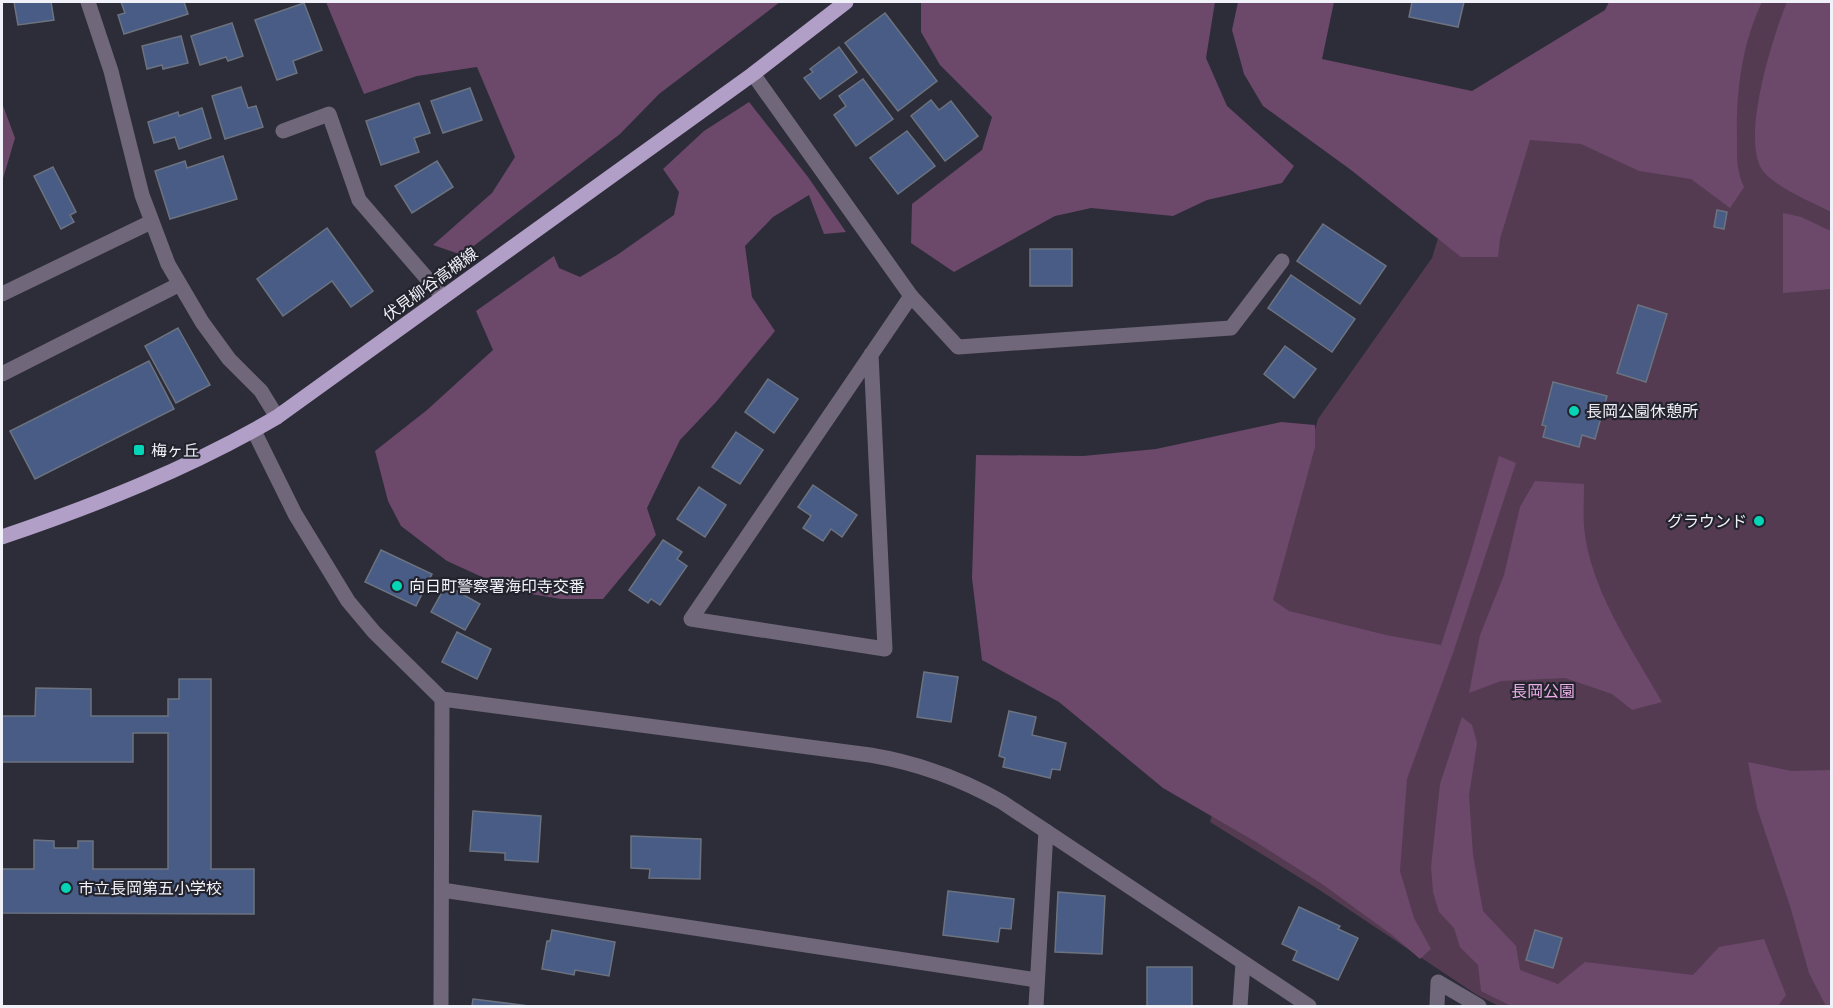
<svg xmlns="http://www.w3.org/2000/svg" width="1833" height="1008" font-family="'Source Sans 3','Noto Sans JP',sans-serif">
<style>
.green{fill:#543b52}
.forest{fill:#6c486a}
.building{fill:#485c85;stroke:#6c7380;stroke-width:1.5}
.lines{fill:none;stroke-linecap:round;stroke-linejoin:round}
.minor{stroke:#70677a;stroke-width:15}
.tertiary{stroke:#70677a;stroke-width:15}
.primary{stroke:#b29fc7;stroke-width:15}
.poi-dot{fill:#05d5b6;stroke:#23232e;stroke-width:2}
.labels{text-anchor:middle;stroke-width:4.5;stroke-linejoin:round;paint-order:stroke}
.street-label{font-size:16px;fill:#f1f1f9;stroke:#23232e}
.poi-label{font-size:16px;fill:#f1f1f9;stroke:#23232e;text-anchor:start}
.park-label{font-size:16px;fill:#eaaee6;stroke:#23232e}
</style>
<rect width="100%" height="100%" fill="#2d2d39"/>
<path class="green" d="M1624 2H1831V1006H1499L1477 995 1318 889 1210 822 1318 419 1432 258 1481 98Z"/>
<g class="forest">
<path d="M326 2H780L659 94 620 134 462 255 433 245 492 193 515 157 477 67 417 76 364 94Z"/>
<path d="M921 2H1215L1206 58 1227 106 1294 166 1282 183 1207 200 1173 216 1091 208 1055 216 954 272 911 243 912 204 982 150 992 117 940 65 921 32Z"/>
<path d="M1238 2H1334L1322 59 1472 91 1605 10 1609 2H1762C1742 44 1736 91 1737 137 1737 157 1736 169 1744 187L1730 208 1691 179 1639 171 1581 144 1530 140 1500 239 1498 257H1461L1351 170 1263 106 1244 74 1232 30Z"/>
<path d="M1787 2H1831V212C1812 202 1772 186 1761 168 1742 134 1773 36 1787 2Z"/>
<path d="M749 102 808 177 846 232 824 234 809 195 773 217 745 246 752 297 775 331 716 402 680 440 647 508 656 535 603 599H561L513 591 447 561 401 526 388 501 375 451 427 410 493 350 476 311 554 256 559 268 580 277 617 255 674 215 679 192 663 169 704 131Z"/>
<path d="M2 103 15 138 2 182Z"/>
<path d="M1783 213 1801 217 1831 231V289L1783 293Z"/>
<path d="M1281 422 1315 425V447L1273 600 1289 611 1386 635 1441 645 1469 559 1499 456 1516 463 1453 653 1407 779 1400 871 1414 918 1431 949 1420 959 1392 935 1322 884 1256 842 1163 788 1059 702 982 660 972 578 976 455 1083 456 1156 449Z"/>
<path d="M1535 481 1584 484C1584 498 1583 512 1584 526 1589 588 1632 649 1662 702L1632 710 1612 694 1565 678 1501 681 1469 693 1480 635 1504 575 1520 507Z"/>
<path d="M1462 717 1472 725 1477 743 1469 796 1473 855 1483 911 1516 946 1520 970 1558 984 1585 962 1693 975 1719 947 1764 939 1786 995 1778 1006H1511L1481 991 1478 965 1460 947 1454 928 1439 912 1433 892 1431 867 1440 784Z"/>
<path d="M1748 762 1792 771 1831 770V1006H1826L1809 973 1790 906 1757 808Z"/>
</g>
<g class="building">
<path d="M14 2H51L54 20 18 25Z"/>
<path d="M121 2H184L188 14 124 34 118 15 125 13Z"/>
<path d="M1412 2H1464L1458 27 1409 17Z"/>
<path d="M304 3 322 50 293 61 297 73 277 80 255 20Z"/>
<path d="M885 13 937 81 898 111 845 43Z"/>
<path d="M232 23 243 56 228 61 226 57 200 65 191 36Z"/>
<path d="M181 36 188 63 163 69 162 65 147 69 142 46Z"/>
<path d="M839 47 857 72 820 99 804 78 813 72 810 69Z"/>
<path d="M863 79 893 119 856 146 834 115 846 106 839 96Z"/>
<path d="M241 87 248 108 256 106 263 127 225 139 212 96Z"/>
<path d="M470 88 482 120 443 133 431 101Z"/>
<path d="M931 100 939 110 951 101 978 136 945 161 911 116Z"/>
<path d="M419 103 430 133 414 138 419 152 381 165 366 121Z"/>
<path d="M202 108 211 138 179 149 175 137 154 143 148 122 178 112 179 116Z"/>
<path d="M907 131 935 166 898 194 870 158Z"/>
<path d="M223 156 237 199 170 219 155 171 185 161 187 168Z"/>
<path d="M437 161 453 187 412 213 395 186Z"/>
<path d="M53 167 76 212 70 215 74 222 61 229 34 176Z"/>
<path d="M1717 210 1727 212 1724 229 1714 227Z"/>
<path d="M1323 224 1386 266 1360 304 1297 261Z"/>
<path d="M327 228 373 291 351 307 332 281 283 316 257 279Z"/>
<rect x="1030" y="249" width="42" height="37"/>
<path d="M1291 275 1355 319 1332 352 1268 308Z"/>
<path d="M1638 305 1667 314 1646 382 1617 373Z"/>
<path d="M178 328 210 385 176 403 145 346Z"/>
<path d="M1285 346 1316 369 1294 398 1264 374Z"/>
<path d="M149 361 174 409 35 479 10 431Z"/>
<path d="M768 379 798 399 774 433 745 412Z"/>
<path d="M1553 382 1607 396 1595 439 1582 435 1579 447 1543 437 1546 426 1542 425Z"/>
<path d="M736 432 763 450 740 484 712 467Z"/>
<path d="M813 485 857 515 842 537 831 529 823 541 803 528 811 516 798 507Z"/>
<path d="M699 487 726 505 705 537 677 519Z"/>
<path d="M663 540 682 552 677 559 687 566 660 605 651 599 648 603 629 590Z"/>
<path d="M381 550 432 574 416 606 365 582Z"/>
<path d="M446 585 480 604 465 630 431 612Z"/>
<path d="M457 632 491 649 477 679 442 662Z"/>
<path d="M924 672 958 677 951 722 917 717Z"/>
<path d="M179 679H211V869H254V914L2 913V869H34V840L54 841V848H78V841H93V869H168V733H133V762H2V716H35L36 688 91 689V716H168V699H179Z"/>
<path d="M1009 711 1036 717 1032 735 1066 743 1060 770 1052 769 1050 778 1003 767 1005 758 999 756Z"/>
<path d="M473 811 541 816 538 862 505 860V853L470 851Z"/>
<path d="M631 836 701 839 700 879 649 878 650 869 631 868Z"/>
<path d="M948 891 1014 899 1011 929 1000 928 998 942 943 935Z"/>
<path d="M1058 892 1105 896 1102 954 1055 952Z"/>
<path d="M1299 907 1340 926 1338 929 1358 938 1338 980 1293 960 1297 951 1282 944Z"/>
<path d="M552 930 615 942 609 976 575 970 574 975 542 969 547 941H550Z"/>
<path d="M1535 930 1562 938 1553 968 1526 960Z"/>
<rect x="1147" y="967" width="45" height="39"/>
<path d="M473 999 529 1006H472Z"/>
</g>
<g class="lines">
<g class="minor">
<path d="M88 2 111 71 142 195 168 264 202 322 229 359 261 391 277 417"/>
<path d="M753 74 911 296 958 347 1231 328 1282 261"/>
<path d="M283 131 329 114 359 200 443 297"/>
<path d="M2 294 151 222"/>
<path d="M871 354 885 649 691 619 911 296"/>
<path d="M2 374 178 285"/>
<path d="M442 890 1037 980"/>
<path d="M441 1006 442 699"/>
<path d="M1036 1006 1046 831"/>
<path d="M1240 1006 1243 963"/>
<path d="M1437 1006 1438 982 1479 1006"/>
</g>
<path class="tertiary" d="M254 431 295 514 348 601 374 632 442 699 870 755C918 763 960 778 1002 802L1309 1006"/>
<path class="primary" d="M2 537C96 505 190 468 277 417L753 74 846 2"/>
</g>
<g class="poi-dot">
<circle cx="1574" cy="411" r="6"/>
<rect x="133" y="444" width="12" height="12" rx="3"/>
<circle cx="1759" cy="521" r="6"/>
<circle cx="397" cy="586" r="6"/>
<circle cx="66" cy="888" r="6"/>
</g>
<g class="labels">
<g class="street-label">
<text transform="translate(430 284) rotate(-36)" y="6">伏見柳谷高槻線</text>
</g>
<g class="poi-label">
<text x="1586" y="417">長岡公園休憩所</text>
<text x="151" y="456">梅ヶ丘</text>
<text x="1747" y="527" text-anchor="end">グラウンド</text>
<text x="409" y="592">向日町警察署海印寺交番</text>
<text x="78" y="894">市立長岡第五小学校</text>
</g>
<g class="park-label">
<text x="1543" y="697">長岡公園</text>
</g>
</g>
<rect width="1833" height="1008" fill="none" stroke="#f1f1f9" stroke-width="6"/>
</svg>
